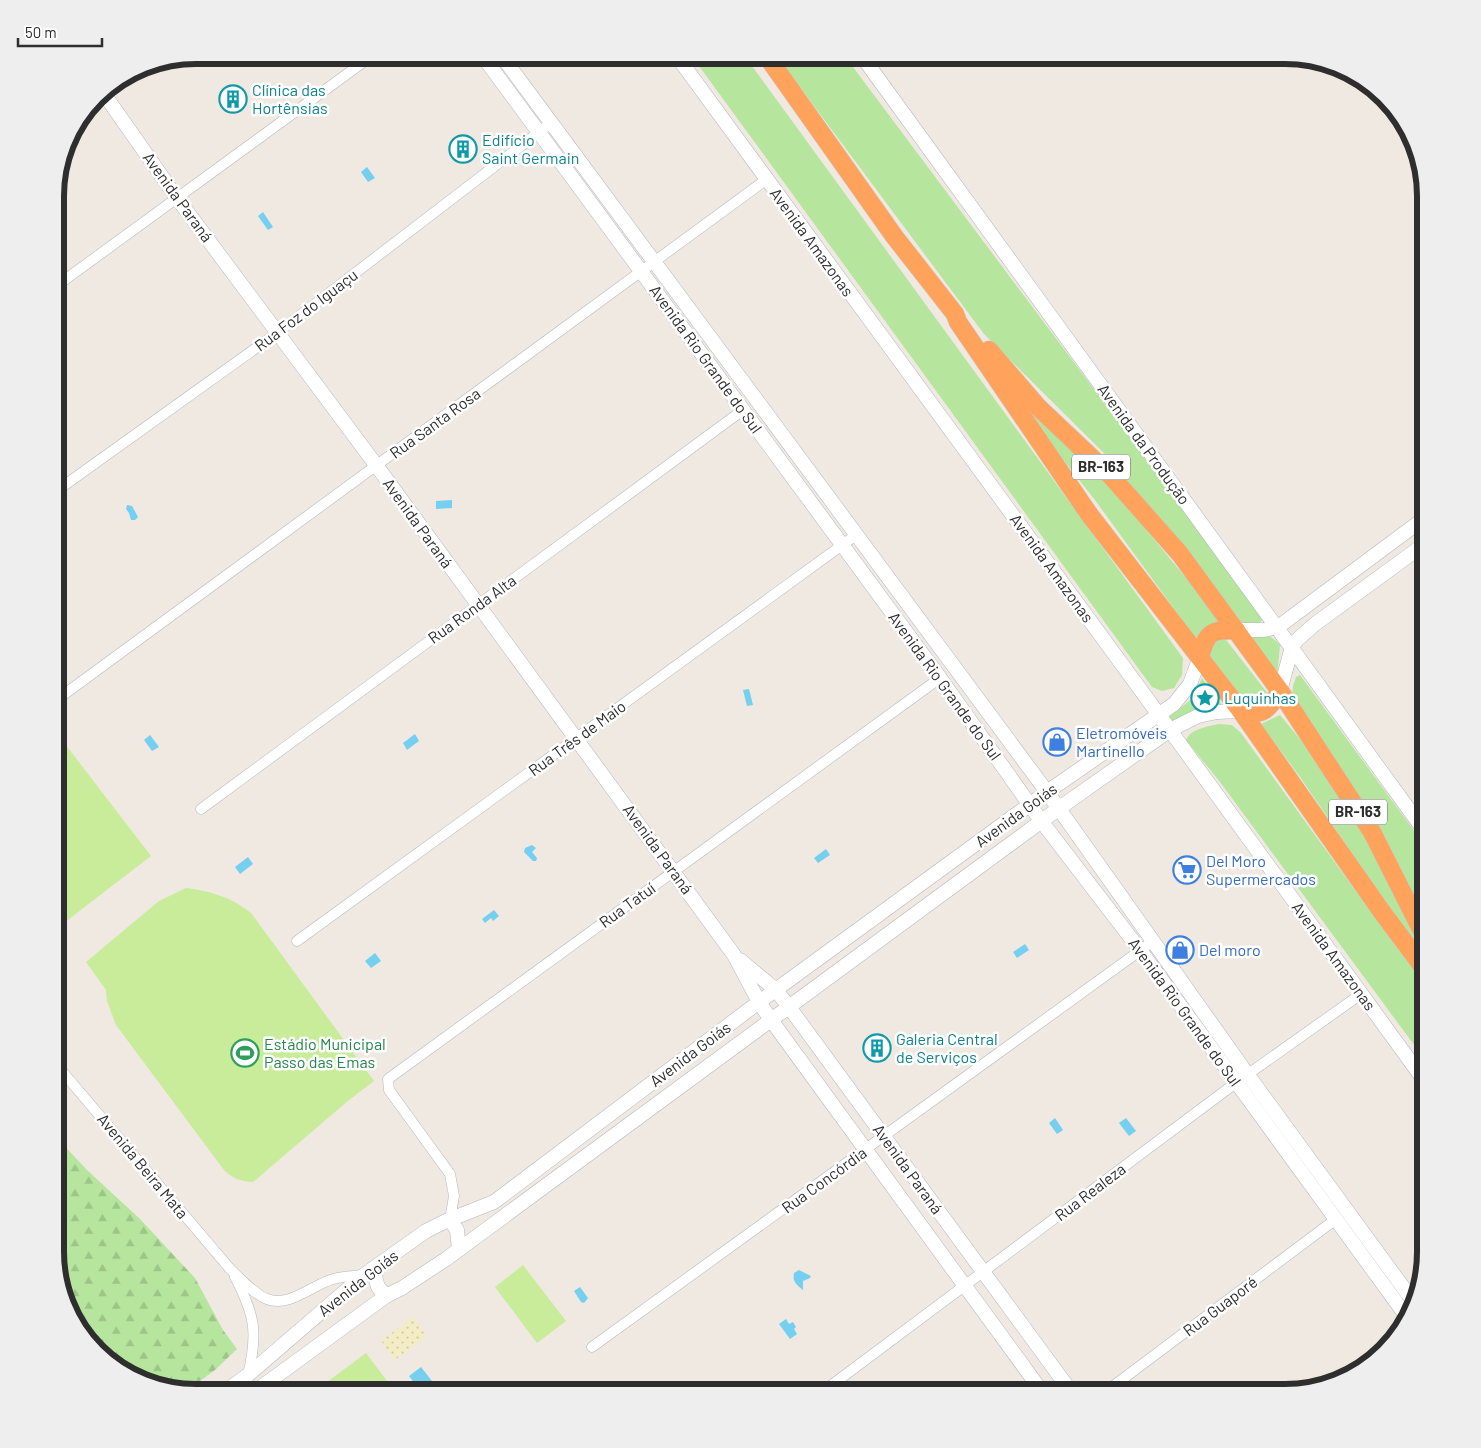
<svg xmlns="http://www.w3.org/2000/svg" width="1481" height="1448" font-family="Barlow,sans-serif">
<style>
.grass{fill:#b6e59e}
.forest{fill:url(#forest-firs)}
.sand{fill:url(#sand-dots)}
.pitch{fill:#c9ec9a}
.water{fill:#75cff0}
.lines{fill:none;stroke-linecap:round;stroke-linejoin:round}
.street-casing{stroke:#b4b7c1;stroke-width:11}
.secondary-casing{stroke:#b4b7c1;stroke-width:15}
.highway-casing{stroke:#c9c9c9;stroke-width:19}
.street{stroke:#fff;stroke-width:10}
.secondary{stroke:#fff;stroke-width:14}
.highway{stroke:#ffa35c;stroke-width:18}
.labels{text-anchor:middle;stroke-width:5;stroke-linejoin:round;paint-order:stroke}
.shield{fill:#fff;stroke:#6d6d6d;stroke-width:1}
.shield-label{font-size:15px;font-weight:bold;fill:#2e2e2e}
.culture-label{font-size:16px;fill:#0d838f;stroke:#fff;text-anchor:start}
.street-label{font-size:16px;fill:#2e2e2e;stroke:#fff}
.shop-label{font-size:16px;fill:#366cbe;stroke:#fff;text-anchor:start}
.leisure-label{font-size:16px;fill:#27864d;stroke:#fff;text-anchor:start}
.rim{fill:none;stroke:#2e2e2e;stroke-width:6}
</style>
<defs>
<pattern id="forest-firs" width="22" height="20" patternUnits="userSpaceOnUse" patternTransform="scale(1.25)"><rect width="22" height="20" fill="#b6e59e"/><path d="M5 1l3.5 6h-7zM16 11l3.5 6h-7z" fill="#9dc588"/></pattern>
<pattern id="sand-dots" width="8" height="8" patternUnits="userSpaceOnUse" patternTransform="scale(1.25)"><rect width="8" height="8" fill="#f3ecc5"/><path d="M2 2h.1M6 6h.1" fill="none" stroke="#d1cbaa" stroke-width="1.8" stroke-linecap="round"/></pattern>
</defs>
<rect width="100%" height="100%" fill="#efe9e1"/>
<g class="grass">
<path d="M691 55H744L1183 658 1182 675 1174 688 1162 691 1152 687Z"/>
<path d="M776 55H844L1265 618C1255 627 1250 626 1238 623L1112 461 984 334Z"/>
<path d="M1011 394 1071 442 1143 526 1224 624 1199 643 1095 500Z"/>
<path d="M1244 633C1260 634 1269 632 1280 645L1277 679Z"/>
<path d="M1223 636 1269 695 1267 701 1246 707 1205 657 1208 644Z"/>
<path d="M1300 675 1426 847V926L1292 697 1293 686 1296 677Z"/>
<path d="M1202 678 1222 705 1174 724 1169 717 1193 698Z"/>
<path d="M1280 715 1309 750 1376 853 1426 950V960L1421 954 1300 777 1261 724Z"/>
<path d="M1219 724 1232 725 1241 733 1397 948 1426 986V1061L1220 782 1186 740C1192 728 1207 727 1219 724Z"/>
</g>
<path class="forest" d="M55 1136 87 1170 139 1218 195 1278 223 1330 237 1349 215 1370 186 1391 142 1382 90 1345 66 1306 55 1252Z"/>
<path class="sand" d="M413 1317 427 1336 395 1360 381 1341Z"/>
<g class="pitch">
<path d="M55 731 151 856 56 929 55 928Z"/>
<path d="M186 888C211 891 231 897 251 913L374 1081 349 1100 253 1182C241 1182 232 1178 224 1170L116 1025 107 1001 106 990 86 962 159 901Z"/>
<path d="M523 1265 566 1321 537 1343 495 1287Z"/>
<path d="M366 1353 396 1393H317L315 1391Z"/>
</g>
<g class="water">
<path d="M367 167 375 178 368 182 361 172Z"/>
<path d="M263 212 273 227 268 230 258 216Z"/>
<path d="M452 500V508L436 509V501Z"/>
<path d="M127 505 132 506 138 517 135 520H131L129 513 126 509Z"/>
<path d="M749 689 753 705 747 706 743 690Z"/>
<path d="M415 734 419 741 407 750 403 743Z"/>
<path d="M150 735 159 747 152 751 144 740Z"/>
<path d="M532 845 536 848 532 852 537 858 536 861H533L524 852 525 848Z"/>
<path d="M826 849 830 855 818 863 814 858Z"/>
<path d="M248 857 253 864 240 874 235 867Z"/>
<path d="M494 910 499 916 493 921 491 918 485 923 482 919Z"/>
<path d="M1025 944 1029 950 1017 958 1013 952Z"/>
<path d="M375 953 381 961 371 968 365 961Z"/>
<path d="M1055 1118 1063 1130 1057 1134 1049 1123Z"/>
<path d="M1126 1118 1136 1131 1129 1136 1119 1123Z"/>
<path d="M799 1270 811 1276 810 1278 803 1281V1290C797 1285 792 1282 794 1273Z"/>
<path d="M580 1287 588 1298 584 1303 581 1302 574 1291Z"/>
<path d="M786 1319 789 1324 793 1322 796 1327 794 1329 797 1334 790 1339 779 1324Z"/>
<path d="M421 1367 439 1390 436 1393H422L409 1376Z"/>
</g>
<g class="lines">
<g class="street-casing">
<g id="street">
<path d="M55 287 373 55"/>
<path d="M55 492 277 333 551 123"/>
<path d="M55 701 767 179"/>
<path d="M201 809 743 410"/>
<path d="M297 941 856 535"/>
<path d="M55 1063 231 1270C242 1280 254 1294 267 1299 289 1308 314 1284 333 1279 343 1276 354 1276 364 1275"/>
<path d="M450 1220 454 1196 450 1174 389 1090 388 1079 940 678"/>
<path d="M235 1277C255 1315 258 1333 248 1375"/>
<path d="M592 1347 1152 942"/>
<path d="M821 1393 1237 1082 1361 994"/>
<path d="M1104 1393 1336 1219"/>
</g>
</g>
<g class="secondary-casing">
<g id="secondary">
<path d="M482 55 940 678 1042 822 1140 950 1407 1317"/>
<path d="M501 55 1047 792 1248 1075 1416 1305"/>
<path d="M676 55 1159 715 1426 1083"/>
<path d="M861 55 1426 833"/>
<path d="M102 91 177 198 376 465 734 955 759 1002 771 1020 1043 1393"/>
<path d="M1236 630H1264L1278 627 1426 517"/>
<path d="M1280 691 1292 647 1297 640 1315 624 1426 543"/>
<path d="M740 960 776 990 789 1007 1072 1393"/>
<path d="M450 1220 457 1230 459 1249"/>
<path d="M373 1269 378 1287 386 1296"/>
<path d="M223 1393 248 1375 364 1275 426 1231 446 1221 494 1202 759 1002 1047 792 1174 704 1190 684 1200 657"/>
<path d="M253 1393 386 1296 402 1288 446 1259 1058 809 1170 730 1198 716 1217 712 1241 711"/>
</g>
</g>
<g class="highway-casing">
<g id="highway">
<path d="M766 55 894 236 955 314 958 322 1089 514 1241 711 1382 912 1426 971"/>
<path d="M989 350 1038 407 1110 475 1180 554 1280 691 1372 832 1426 939"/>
<path d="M1200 657C1207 632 1210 630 1236 630"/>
<path d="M1241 711C1263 717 1269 709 1280 691"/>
</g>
</g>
<use href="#street" class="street"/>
<use href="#secondary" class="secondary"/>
<use href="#highway" class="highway"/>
</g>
<defs>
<g id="building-ring" transform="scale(1.4375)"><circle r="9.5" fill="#fff" stroke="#0f9aa8" stroke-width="1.5"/><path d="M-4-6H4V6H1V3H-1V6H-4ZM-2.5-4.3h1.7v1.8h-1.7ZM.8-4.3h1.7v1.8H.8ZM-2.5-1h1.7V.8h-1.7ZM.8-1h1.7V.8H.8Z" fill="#0f9aa8"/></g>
<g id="sight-ring" transform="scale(1.4375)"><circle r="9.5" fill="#fff" stroke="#0f9aa8" stroke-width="1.5"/><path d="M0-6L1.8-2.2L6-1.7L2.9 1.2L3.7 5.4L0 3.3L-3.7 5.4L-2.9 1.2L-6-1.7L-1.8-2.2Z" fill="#0f9aa8"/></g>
<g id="shop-ring" transform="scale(1.4375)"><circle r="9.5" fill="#fff" stroke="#3f7fe0" stroke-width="1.5"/><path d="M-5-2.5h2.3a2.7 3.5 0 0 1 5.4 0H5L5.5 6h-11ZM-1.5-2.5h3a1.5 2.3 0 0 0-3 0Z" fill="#3f7fe0"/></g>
<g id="supermarket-ring" transform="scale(1.4375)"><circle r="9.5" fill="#fff" stroke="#3f7fe0" stroke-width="1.5"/><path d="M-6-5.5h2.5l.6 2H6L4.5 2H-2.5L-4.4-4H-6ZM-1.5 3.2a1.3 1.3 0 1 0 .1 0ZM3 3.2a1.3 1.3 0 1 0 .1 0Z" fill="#3f7fe0"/></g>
<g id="stadium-ring" transform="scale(1.4375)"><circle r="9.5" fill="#fff" stroke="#2e9e5b" stroke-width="1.5"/><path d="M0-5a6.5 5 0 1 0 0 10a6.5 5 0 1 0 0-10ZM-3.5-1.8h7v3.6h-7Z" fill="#2e9e5b"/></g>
</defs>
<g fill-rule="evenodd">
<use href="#building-ring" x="233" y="99"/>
<use href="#building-ring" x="463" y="149"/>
<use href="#sight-ring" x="1205" y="698"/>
<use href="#shop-ring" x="1057" y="742"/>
<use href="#supermarket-ring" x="1187" y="870"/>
<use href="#shop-ring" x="1180" y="950"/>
<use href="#building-ring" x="877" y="1048"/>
<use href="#stadium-ring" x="245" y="1053"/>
</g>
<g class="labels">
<g class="shield">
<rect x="1072" y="454.5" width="58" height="25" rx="4"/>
<rect x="1329" y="799.5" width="58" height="25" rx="4"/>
</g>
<g class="shield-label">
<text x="1101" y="472">BR-163</text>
<text x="1358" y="817">BR-163</text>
</g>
<g class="culture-label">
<text x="252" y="96">Clínica das<tspan x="252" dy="18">Hortênsias</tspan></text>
<text x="482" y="146">Edifício<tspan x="482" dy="18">Saint Germain</tspan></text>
<text x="1224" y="704">Luquinhas</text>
<text x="896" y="1045">Galeria Central<tspan x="896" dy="18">de Serviços</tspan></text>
</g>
<g class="street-label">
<text transform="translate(178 197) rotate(54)" y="6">Avenida Paraná</text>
<text transform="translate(812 242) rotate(54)" y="6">Avenida Amazonas</text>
<text transform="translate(306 310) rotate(-37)" y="6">Rua Foz do Iguaçu</text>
<text transform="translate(706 359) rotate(54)" y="6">Avenida Rio Grande do Sul</text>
<text transform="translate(435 423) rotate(-36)" y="6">Rua Santa Rosa</text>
<text transform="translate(1144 444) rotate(54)" y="6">Avenida da Produção</text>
<text transform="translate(418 523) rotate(54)" y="6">Avenida Paraná</text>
<text transform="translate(1052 568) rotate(54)" y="6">Avenida Amazonas</text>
<text transform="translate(472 609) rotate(-36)" y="6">Rua Ronda Alta</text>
<text transform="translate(945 686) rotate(54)" y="6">Avenida Rio Grande do Sul</text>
<text transform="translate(577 738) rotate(-36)" y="6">Rua Três de Maio</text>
<text transform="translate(1016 815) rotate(-36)" y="6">Avenida Goiás</text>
<text transform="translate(658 849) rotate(54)" y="6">Avenida Paraná</text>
<text transform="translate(627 905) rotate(-36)" y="6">Rua Tatuí</text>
<text transform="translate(1334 956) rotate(54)" y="6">Avenida Amazonas</text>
<text transform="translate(1185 1012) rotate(54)" y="6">Avenida Rio Grande do Sul</text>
<text transform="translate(690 1054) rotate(-37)" y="6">Avenida Goiás</text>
<text transform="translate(143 1166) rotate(50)" y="6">Avenida Beira Mata</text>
<text transform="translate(908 1169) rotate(54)" y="6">Avenida Paraná</text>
<text transform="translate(824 1180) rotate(-36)" y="6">Rua Concórdia</text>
<text transform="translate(1090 1192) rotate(-37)" y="6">Rua Realeza</text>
<text transform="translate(358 1283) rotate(-38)" y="6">Avenida Goiás</text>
<text transform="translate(1220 1306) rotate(-37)" y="6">Rua Guaporé</text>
</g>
<g class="shop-label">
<text x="1076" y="739">Eletromóveis<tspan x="1076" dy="18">Martinello</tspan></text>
<text x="1206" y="867">Del Moro<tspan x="1206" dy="18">Supermercados</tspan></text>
<text x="1199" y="956">Del moro</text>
</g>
<g class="leisure-label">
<text x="264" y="1050">Estádio Municipal<tspan x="264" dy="18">Passo das Emas</tspan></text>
</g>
</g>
<path d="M0 0H1481V1448H0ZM196 64H1285A132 132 0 0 1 1417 196V1252A132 132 0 0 1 1285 1384H196A132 132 0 0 1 64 1252V196A132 132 0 0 1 196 64Z" fill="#eee" fill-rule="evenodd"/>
<path class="rim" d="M196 64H1285A132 132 0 0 1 1417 196V1252A132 132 0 0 1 1285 1384H196A132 132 0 0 1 64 1252V196A132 132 0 0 1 196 64Z"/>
<path d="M18 38v8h84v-8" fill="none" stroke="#2e2e2e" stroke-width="2.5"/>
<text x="25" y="38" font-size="15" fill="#2e2e2e" stroke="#ffffff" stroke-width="4" paint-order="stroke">50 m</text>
</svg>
